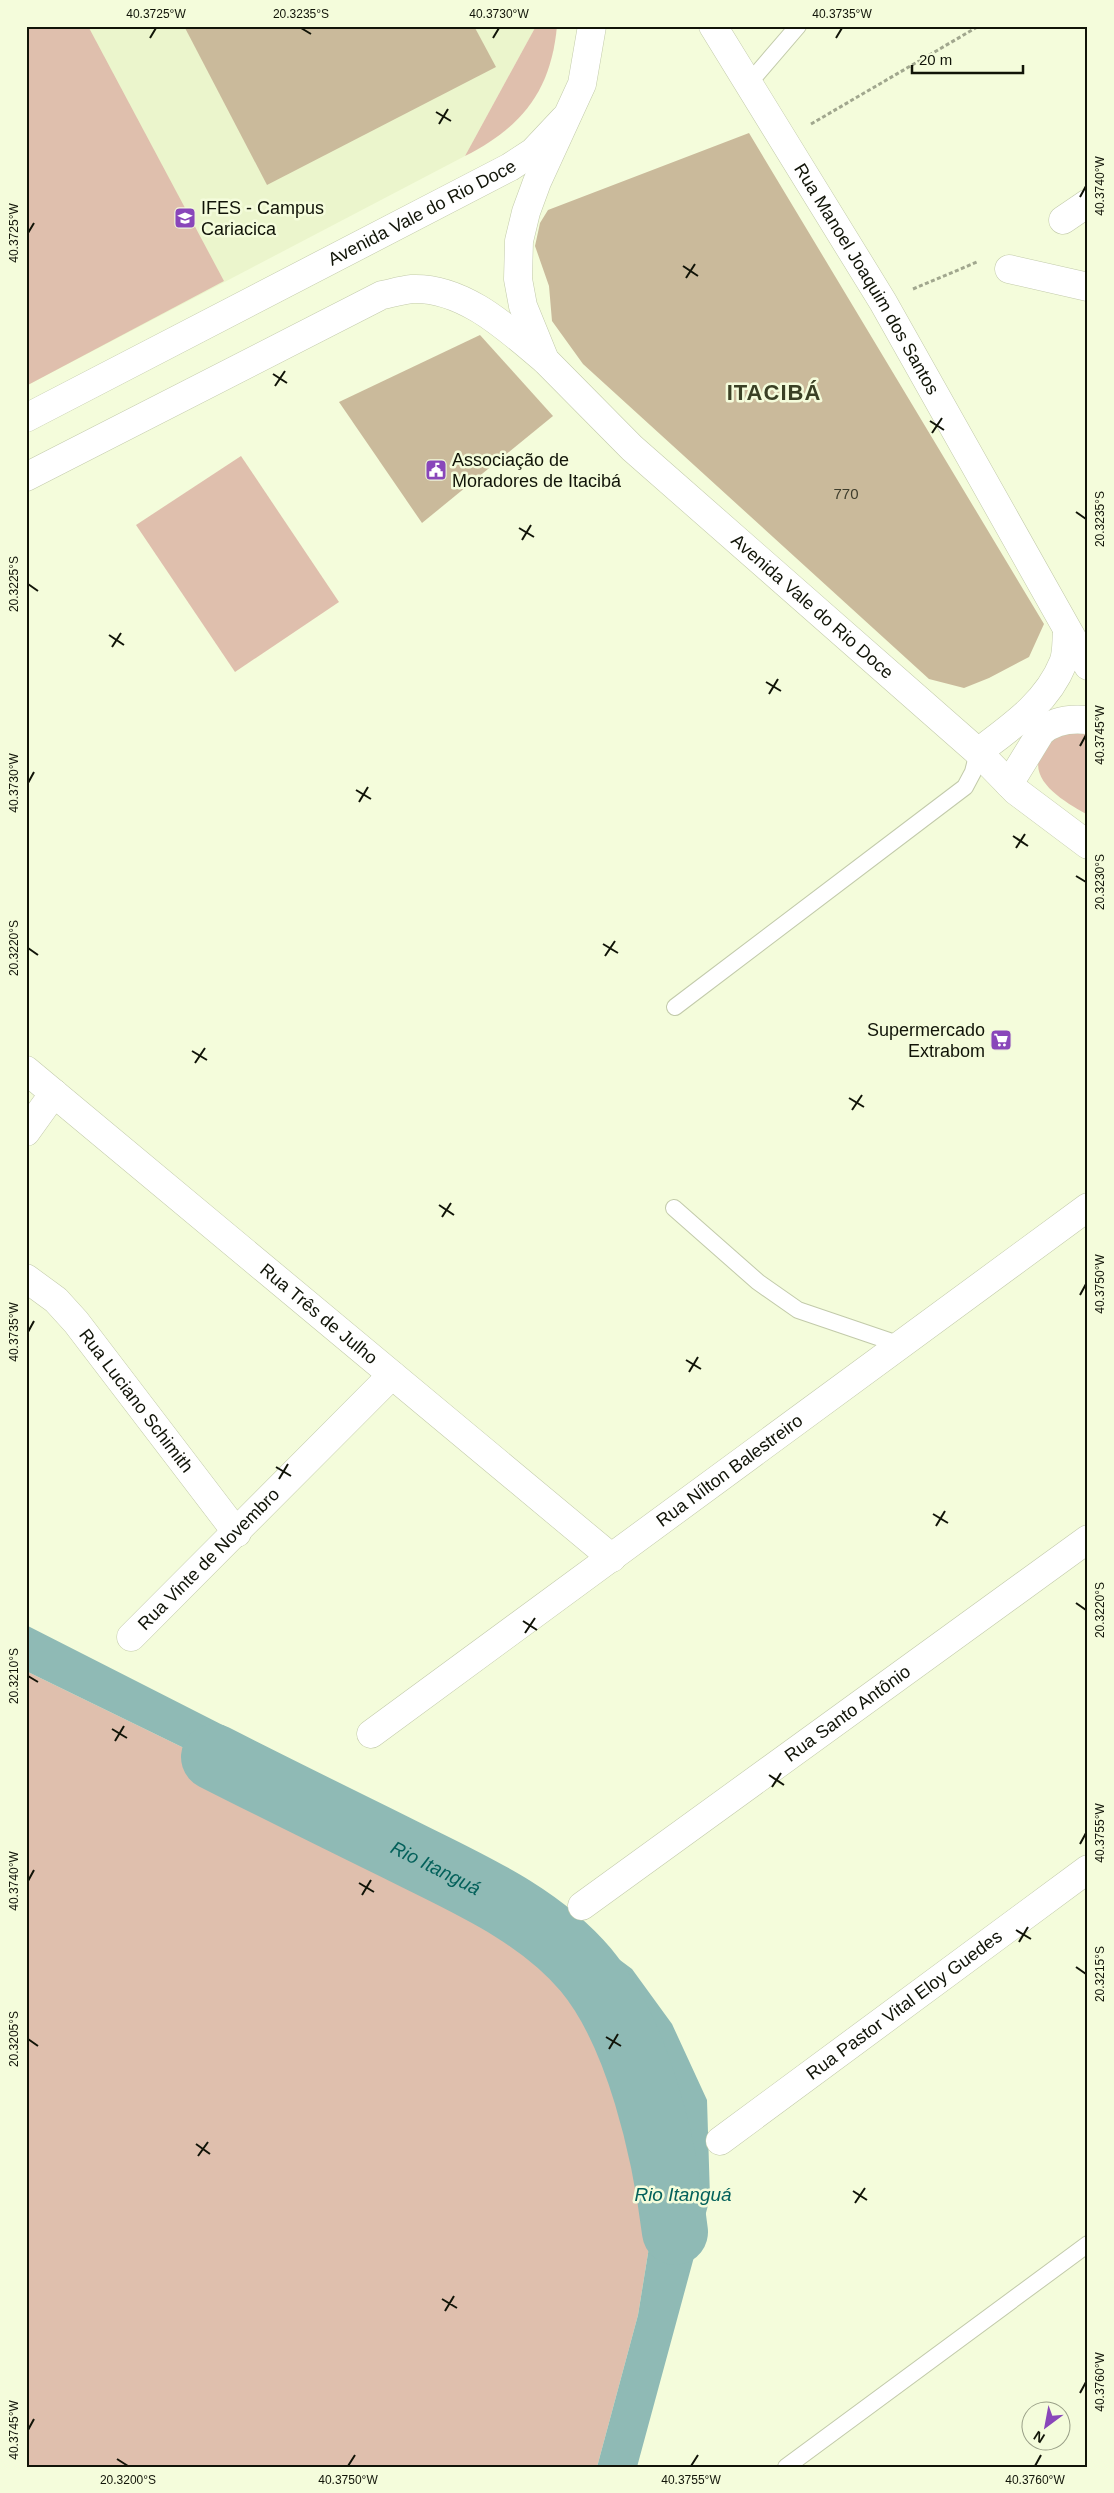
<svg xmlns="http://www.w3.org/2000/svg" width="1114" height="2493" font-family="Arial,sans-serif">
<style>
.built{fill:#ebf5cc}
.green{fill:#dfbfad}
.water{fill:#8fbab5}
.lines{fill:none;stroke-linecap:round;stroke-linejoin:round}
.river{stroke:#8fbab5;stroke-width:66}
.building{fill:#caba9b}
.service-casing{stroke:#c2caaa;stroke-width:18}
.minor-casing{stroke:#c2caaa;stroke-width:29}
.tertiary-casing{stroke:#c2caaa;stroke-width:29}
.secondary-casing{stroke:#c2caaa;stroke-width:29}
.path{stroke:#a1a78e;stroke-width:3;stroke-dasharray:4 2.5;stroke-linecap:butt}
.service{stroke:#fff;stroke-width:16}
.minor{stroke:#fff;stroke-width:28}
.tertiary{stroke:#fff;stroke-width:28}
.secondary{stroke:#fff;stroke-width:28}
.ticks{fill:none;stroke:#111408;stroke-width:2}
.labels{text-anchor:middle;stroke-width:5;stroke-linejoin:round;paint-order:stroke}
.number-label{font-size:15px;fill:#3f3e2d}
.poi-label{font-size:18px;fill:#111408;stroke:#f4fcdb;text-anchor:start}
.street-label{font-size:18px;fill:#111408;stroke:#f4fcdb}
.water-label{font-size:19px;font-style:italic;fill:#04615b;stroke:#f4fcdb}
.district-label{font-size:22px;font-weight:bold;letter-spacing:1px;fill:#3a4025;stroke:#f4fcdb}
.neatline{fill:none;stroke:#111408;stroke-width:2}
.ticks-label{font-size:12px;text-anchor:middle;fill:#111408}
</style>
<rect width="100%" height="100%" fill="#f4fcdb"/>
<path class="built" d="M26 26H536L465 156 26 386Z"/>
<g class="green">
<path d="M26 26H88L224 281 26 386Z"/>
<path d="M536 26H557C551 91 522 127 465 156Z"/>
<path d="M241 456 339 602 235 672 136 525Z"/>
<path d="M1088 731V815C1067 803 1022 779 1044 748 1048 742 1055 737 1061 732Z"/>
<path d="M26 1671 186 1749 352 1823 522 1913 627 2016 663 2069 656 2204 638 2315 597 2467H26Z"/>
</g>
<path class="water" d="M26 1625 374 1802 554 1911 632 1969 672 2024 707 2100 710 2198 637 2467H597L638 2315 656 2204 663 2069 628 2016 522 1913 352 1823 186 1749 26 1671Z"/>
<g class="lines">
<path class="river" id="s1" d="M214 1757C275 1788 336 1818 397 1848 464 1882 537 1912 586 1970 639 2034 665 2151 675 2232"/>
</g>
<g class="building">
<path d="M184 26H474L496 67 267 185Z"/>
<path d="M749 133 1044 624 1029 657 989 678 964 688 929 679 583 364 552 321 549 286 535 246 540 223 548 210Z"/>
<path d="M480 335 553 416 422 523 339 402Z"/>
</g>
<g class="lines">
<g class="service-casing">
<g id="service">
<path d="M749 83 798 26"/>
<path d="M675 1007 965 787 973 772 978 752"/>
<path d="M674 1208 758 1282 798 1310 901 1345"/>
<path d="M786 2467 1088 2244"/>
</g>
</g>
<g class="minor-casing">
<g id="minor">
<path d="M1063 220 1088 203"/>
<path d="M1009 269 1088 287"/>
<path id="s2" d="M26 1070 612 1558"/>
<path d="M26 1132 54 1093"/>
<path id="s3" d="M26 1278 56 1300 76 1322 237 1533"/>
<path id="s4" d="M131 1637 392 1375"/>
<path id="s5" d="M371 1734 1088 1207"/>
<path id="s6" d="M582 1906 1088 1539"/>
<path id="s7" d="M720 2141 1088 1869"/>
</g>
</g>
<g class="tertiary-casing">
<g id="tertiary">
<path id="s8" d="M26 418 510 167 533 152 564 119"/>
<path d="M26 477 382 295C392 293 402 290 412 289 464 287 508 329 545 360"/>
</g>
</g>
<g class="secondary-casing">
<g id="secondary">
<path id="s9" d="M592 26 582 84 537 182 526 212 519 241 518 279 523 306 545 360 632 448 978 752 1016 791 1088 845"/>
<path id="s10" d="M713 26 883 302 1088 666"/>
<path d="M978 752C1011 727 1047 703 1063 663 1067 654 1066 642 1067 632"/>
<path d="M1009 784 1041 732C1054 720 1070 718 1088 720"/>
</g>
</g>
<g class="path">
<path d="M811 124 979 26"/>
<path d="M913 289 977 262"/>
</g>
<use href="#service" class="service"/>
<use href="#minor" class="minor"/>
<use href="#tertiary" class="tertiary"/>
<use href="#secondary" class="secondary"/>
</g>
<path class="ticks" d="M301 28 311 34M150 38 156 28M493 38 499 28M836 38 842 28M436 112 451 121M439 124 448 109M1080 197 1086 186M28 233 34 223M683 266 698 276M686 278 695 264M273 374 287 383M275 386 285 371M930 421 944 430M932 433 942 418M1076 512 1086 519M519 528 534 537M522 540 531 525M28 584 38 591M109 635 124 645M112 647 121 633M766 682 781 691M769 694 778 679M1080 746 1086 735M28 783 34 772M356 790 371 799M359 802 368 787M1013 836 1028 846M1016 848 1025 834M1076 876 1086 882M603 944 618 953M28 948 38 955M605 956 615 941M192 1051 207 1060M195 1063 205 1048M849 1098 864 1107M852 1110 862 1095M439 1205 454 1215M442 1217 451 1203M1080 1295 1086 1284M28 1332 34 1321M686 1360 701 1369M689 1372 698 1357M276 1467 291 1476M279 1479 288 1464M933 1514 948 1523M936 1526 945 1511M1076 1603 1086 1610M523 1621 537 1630M525 1633 535 1618M28 1676 38 1682M112 1729 127 1738M115 1741 124 1726M769 1775 784 1785M772 1787 781 1773M1080 1844 1086 1833M28 1881 34 1870M359 1883 374 1892M362 1895 371 1880M1016 1930 1031 1939M1019 1942 1028 1927M1076 1967 1086 1974M606 2037 621 2046M28 2039 38 2046M609 2049 618 2034M196 2144 210 2154M198 2156 208 2142M853 2191 867 2200M855 2203 865 2188M442 2299 457 2308M445 2311 454 2296M1080 2393 1086 2382M28 2430 34 2419M117 2459 128 2466M348 2466 355 2455M691 2466 698 2455M1035 2466 1041 2455"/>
<defs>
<g id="university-square" transform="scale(1.125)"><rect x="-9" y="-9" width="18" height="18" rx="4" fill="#8946ba" stroke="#f4fcdb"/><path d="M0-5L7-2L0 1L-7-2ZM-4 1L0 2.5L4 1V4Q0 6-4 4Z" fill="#fff"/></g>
<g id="civic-square" transform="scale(1.125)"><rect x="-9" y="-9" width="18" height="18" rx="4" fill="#8946ba" stroke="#f4fcdb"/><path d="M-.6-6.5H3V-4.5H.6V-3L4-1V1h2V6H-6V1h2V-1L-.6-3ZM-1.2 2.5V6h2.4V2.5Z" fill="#fff"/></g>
<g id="supermarket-square" transform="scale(1.125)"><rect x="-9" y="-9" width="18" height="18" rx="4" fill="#8946ba" stroke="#f4fcdb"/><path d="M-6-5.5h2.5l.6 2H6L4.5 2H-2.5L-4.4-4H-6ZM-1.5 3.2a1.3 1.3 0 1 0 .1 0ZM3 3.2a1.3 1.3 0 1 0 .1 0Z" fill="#fff"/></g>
</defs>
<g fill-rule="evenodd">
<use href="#university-square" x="185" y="218"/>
<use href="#civic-square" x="436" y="470"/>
<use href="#supermarket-square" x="1001" y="1040"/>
</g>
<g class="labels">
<g class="number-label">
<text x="846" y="499">770</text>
</g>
<g class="poi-label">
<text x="201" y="214">IFES - Campus<tspan x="201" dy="21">Cariacica</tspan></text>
<text x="452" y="466">Associação de<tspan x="452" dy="21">Moradores de Itacibá</tspan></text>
<text x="985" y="1036" text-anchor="end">Supermercado<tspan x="985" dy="21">Extrabom</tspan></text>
</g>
<g class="street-label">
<text dy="6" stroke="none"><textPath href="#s8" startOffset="446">Avenida Vale do Rio Doce</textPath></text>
<text dy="6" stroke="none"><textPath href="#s10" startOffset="296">Rua Manoel Joaquim dos Santos</textPath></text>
<text dy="6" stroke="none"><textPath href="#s9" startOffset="716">Avenida Vale do Rio Doce</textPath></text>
<text dy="6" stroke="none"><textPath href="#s2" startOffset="381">Rua Três de Julho</textPath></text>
<text dy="6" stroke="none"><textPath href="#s3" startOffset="166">Rua Luciano Schimith</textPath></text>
<text dy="6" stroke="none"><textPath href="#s5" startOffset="445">Rua Nílton Balestreiro</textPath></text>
<text dy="6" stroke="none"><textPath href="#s4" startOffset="110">Rua Vinte de Novembro</textPath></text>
<text dy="6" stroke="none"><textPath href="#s6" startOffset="328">Rua Santo Antônio</textPath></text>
<text dy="6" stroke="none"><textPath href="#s7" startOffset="229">Rua Pastor Vital Eloy Guedes</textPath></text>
</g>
<g class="water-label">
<text dy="7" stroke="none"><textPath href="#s1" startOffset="248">Rio Itanguá</textPath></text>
<text x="683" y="2201">Rio Itanguá</text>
</g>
<g class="district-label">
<text x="774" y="400">ITACIBÁ</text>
</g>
</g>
<rect width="1114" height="2493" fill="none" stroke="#f4fcdb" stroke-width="55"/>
<g transform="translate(1046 2426) rotate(212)"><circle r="24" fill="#f4fcdb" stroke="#999f87"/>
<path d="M0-4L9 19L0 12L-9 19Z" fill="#8946ba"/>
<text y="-8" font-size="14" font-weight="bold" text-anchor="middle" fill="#111408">N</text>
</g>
<path d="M912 65v8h111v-8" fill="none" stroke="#111408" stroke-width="2.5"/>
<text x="919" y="65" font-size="15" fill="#111408" stroke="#f4fcdb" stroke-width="4" paint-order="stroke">20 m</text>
<rect x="28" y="28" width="1058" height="2438" class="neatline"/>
<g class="ticks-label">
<text x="156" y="18">40.3725°W</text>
<text x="301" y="18">20.3235°S</text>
<text x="499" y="18">40.3730°W</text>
<text x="842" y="18">40.3735°W</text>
<text transform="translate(1100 186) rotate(-90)" y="4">40.3740°W</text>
<text transform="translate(14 233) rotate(-90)" y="4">40.3725°W</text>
<text transform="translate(1100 519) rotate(-90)" y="4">20.3235°S</text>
<text transform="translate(14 584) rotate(-90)" y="4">20.3225°S</text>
<text transform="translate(1100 735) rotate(-90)" y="4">40.3745°W</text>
<text transform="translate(14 783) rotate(-90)" y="4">40.3730°W</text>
<text transform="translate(1100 882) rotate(-90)" y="4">20.3230°S</text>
<text transform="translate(14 948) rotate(-90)" y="4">20.3220°S</text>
<text transform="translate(1100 1284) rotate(-90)" y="4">40.3750°W</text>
<text transform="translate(14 1332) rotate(-90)" y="4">40.3735°W</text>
<text transform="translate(1100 1610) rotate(-90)" y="4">20.3220°S</text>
<text transform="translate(14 1676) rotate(-90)" y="4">20.3210°S</text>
<text transform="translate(1100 1833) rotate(-90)" y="4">40.3755°W</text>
<text transform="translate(14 1881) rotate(-90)" y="4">40.3740°W</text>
<text transform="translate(1100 1974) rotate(-90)" y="4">20.3215°S</text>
<text transform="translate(14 2039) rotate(-90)" y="4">20.3205°S</text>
<text transform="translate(1100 2382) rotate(-90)" y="4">40.3760°W</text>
<text transform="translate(14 2430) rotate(-90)" y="4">40.3745°W</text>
<text x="128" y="2484">20.3200°S</text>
<text x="348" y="2484">40.3750°W</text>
<text x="691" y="2484">40.3755°W</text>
<text x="1035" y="2484">40.3760°W</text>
</g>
</svg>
